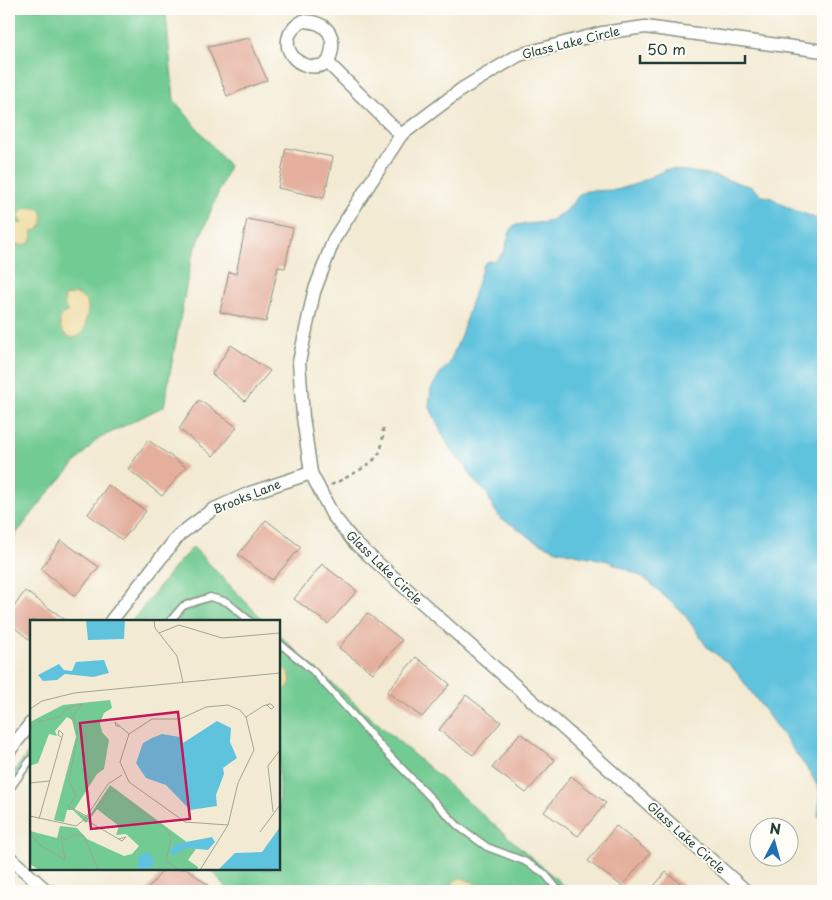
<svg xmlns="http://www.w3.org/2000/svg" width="832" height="900" font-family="'Playpen Sans',sans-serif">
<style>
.green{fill:#71cb92;stroke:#488463}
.sand{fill:#eeda9e;stroke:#868c69}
.water{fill:#60c3de;stroke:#408089}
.building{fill:#e4af9c}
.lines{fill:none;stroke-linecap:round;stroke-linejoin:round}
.lane-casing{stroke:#899484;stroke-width:9}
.street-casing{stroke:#899484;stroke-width:15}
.path{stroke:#899484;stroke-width:2.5;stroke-dasharray:4 4;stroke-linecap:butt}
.lane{stroke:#fff;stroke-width:6}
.street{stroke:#fff;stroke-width:12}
.labels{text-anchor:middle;stroke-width:4;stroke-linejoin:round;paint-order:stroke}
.street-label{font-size:12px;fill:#1f3d34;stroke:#fdfcf7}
.inset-road{fill:none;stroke:#9ea593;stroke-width:1}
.view{fill:#c2185b;fill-opacity:0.15;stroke:#c2185b;stroke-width:2.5}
.inset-edge{fill:none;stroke:#1f3d34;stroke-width:2.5}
</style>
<rect width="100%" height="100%" fill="#fdfcf7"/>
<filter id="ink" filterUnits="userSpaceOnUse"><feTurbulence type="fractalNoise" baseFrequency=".02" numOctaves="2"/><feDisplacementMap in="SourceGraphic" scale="10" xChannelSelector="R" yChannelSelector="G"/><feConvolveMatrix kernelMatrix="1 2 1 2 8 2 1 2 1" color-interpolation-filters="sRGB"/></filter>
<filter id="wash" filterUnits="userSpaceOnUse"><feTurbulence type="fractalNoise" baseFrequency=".0096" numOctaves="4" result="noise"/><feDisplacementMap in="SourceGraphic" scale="20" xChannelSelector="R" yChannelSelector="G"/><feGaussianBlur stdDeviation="1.12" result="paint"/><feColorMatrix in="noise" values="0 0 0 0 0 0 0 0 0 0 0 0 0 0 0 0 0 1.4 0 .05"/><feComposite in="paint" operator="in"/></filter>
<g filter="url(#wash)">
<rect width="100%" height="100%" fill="#f3ead3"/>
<g class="green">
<path d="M9 9H169L166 16 174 100 229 166 191 260 164 406 96 440 49 492 9 543Z"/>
<path d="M193 547 264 621H132L177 564Z"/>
<path d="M279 635 303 658 570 891H229L211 869H279Z"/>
<path d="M31 749V770L9 799V778Z"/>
</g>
<g class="sand">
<path d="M27 207 39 209 42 212C44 221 42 231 32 231L33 237C26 255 0 240 14 224L22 223 19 215 22 210Z"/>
<path d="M77 294 86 301C89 308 88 312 86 320 85 324 86 328 83 331 72 348 55 329 61 315L68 312 64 305 65 296Z"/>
<path d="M279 667C288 668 292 676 290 684L285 690H279Z"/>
<path d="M461 878 473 882 482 891H448L455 880Z"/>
</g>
<path class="water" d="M672 169 707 174 752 187 762 196C772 196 778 203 787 207 799 213 809 214 820 221L823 219V819L818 816 820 798 819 789 811 774 738 674 729 664 707 647 685 615 648 581 637 574 608 561 557 550 535 541 511 524 501 519 494 509 487 493 475 482 467 468 453 453 441 432 429 405 431 389 441 372 448 366 460 338 483 266 486 262 496 260 505 250 509 234 514 225 548 222 567 210 580 194 587 191 617 190 636 184 665 170Z"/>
<g id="blocks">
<g class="building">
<path d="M249 38 267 80 227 96 208 47Z"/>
<path d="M286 148 333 157 324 198 278 188Z"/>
<path d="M247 219 293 228 285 268 278 267 266 322 220 312 229 272 236 274Z"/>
<path d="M231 345 270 371 245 401 212 374Z"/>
<path d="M199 400 237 427 213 456 179 429Z"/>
<path d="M148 440 186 467 162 496 128 469Z"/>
<path d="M108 485 146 511 122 540 88 514Z"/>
<path d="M266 520 301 547 272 580 238 555Z"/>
<path d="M61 540 99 567 75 596 41 569Z"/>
<path d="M322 564 357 591 328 624 294 599Z"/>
<path d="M25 591 67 621H31V641L9 623V614Z"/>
<path d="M367 613 402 640 373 673 339 648Z"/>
<path d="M416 657 450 684 422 717 387 692Z"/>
<path d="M466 695 501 722 473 755 439 730Z"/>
<path d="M520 733 555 760 526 793 492 768Z"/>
<path d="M571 776 606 803 578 836 544 812Z"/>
<path d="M616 826 650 853 622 886 588 861Z"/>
<path d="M164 869H187L208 885 202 891H146Z"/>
<path d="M666 872 691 891H650Z"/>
</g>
</g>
</g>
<g filter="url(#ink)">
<use href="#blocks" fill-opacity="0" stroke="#899484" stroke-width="1"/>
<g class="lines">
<g class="lane-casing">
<g id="lane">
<path d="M170 621 183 606 210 597 227 602 250 621"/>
<path d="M279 643 313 671 389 755 458 826 487 847 524 861 544 873 559 891"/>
<path d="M9 790 31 759"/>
</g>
</g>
<g class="street-casing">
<g id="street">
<path d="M303 21C330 22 338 38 328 63 298 78 269 40 303 21Z"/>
<path d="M328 63 401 135"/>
<path d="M111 621 179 535 212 510 250 493 311 473"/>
<path d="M9 751 31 723"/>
<path d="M9 857 47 891"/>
<path d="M746 891 355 543 332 514 311 473 303 417 299 362 314 292 334 239 401 135 462 89 519 55 602 33 645 27 823 51"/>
</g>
</g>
<path class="path" d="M331 485C343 479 370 467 378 455 383 447 383 437 383 428"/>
<use href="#lane" class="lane"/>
<use href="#street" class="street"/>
</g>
</g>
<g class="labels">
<g class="street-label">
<text transform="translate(571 43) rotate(-14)" y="4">Glass Lake Circle</text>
<text transform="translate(247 497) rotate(-22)" y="4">Brooks Lane</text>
<text transform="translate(384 568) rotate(44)" y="4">Glass Lake Circle</text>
<text transform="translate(686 838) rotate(42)" y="4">Glass Lake Circle</text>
</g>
</g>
<g transform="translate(30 620)">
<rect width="250" height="250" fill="#f3ead3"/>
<path d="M80 80 82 88 74 93 70 103 72 112 79 120 74 149 67 154 44 190 58 198 80 165 166 229 158 240 168 247 167 250H9L0 244V211L27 218 30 206 47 208 57 219 94 236 102 234 109 226 96 214 86 215 89 206 67 189 56 203 43 190H37L34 202 24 200 46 117 42 100 37 97 25 111 27 116 19 114 8 143 0 146V102L33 85Z" fill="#71cb92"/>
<path d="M56 0H95L94 19 58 20ZM74 40 79 53 63 57 35 54 27 60 13 61 8 55 29 44 34 50 42 51 46 42ZM187 101 201 108 200 122 207 138 193 148 194 154 186 175 187 186 160 190 136 165 116 158 106 143 113 123 122 118 132 114 150 117 153 123ZM250 207V250H188L205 233 232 232ZM182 217 185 222 178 230 157 228 144 235 139 233 145 224ZM118 232 124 240 122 247 108 250V236Z" fill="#60c3de"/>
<path class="inset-road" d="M124 0 125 8 147 36 153 62M129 13 149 5 192 18 250 13M0 89 12 81 44 73 250 53M216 97 233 86 239 84H241L244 87 241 89 237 85M90 106H86L85 102 99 114 90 142 99 162 155 202 198 205 208 163 224 130 216 97 210 90 198 85 176 87 150 99H122L99 114M0 109 7 102 29 97 37 88 52 84 43 96 48 114 39 160 46 176 38 186 60 198 79 172 84 171 137 210 141 218 136 241 150 250M0 163 19 161M243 192 238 146 250 130M0 196 46 206 55 199 78 164 92 155M9 199 33 114 29 110 28 115 31 117M56 200 92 221 96 217 89 219M230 212 250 185M0 213 10 225 35 240 31 215 35 220M35 220 46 214 54 216 68 250M170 250 198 205"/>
<path class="view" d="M148 92 160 199 61 209 50 103Z"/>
<rect width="250" height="250" class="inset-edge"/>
</g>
<rect width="832" height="900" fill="none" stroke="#fdfcf7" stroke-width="30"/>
<g transform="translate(774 842) rotate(6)"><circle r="24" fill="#fdfcf7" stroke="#a4b0a9"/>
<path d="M0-4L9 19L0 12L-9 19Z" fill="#1f6fb2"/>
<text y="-8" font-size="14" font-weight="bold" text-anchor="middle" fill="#1f3d34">N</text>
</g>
<path d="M640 55v8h105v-8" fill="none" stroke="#1f3d34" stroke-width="2.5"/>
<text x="647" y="55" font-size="15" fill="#1f3d34" stroke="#fdfcf7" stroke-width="4" paint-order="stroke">50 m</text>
</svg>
